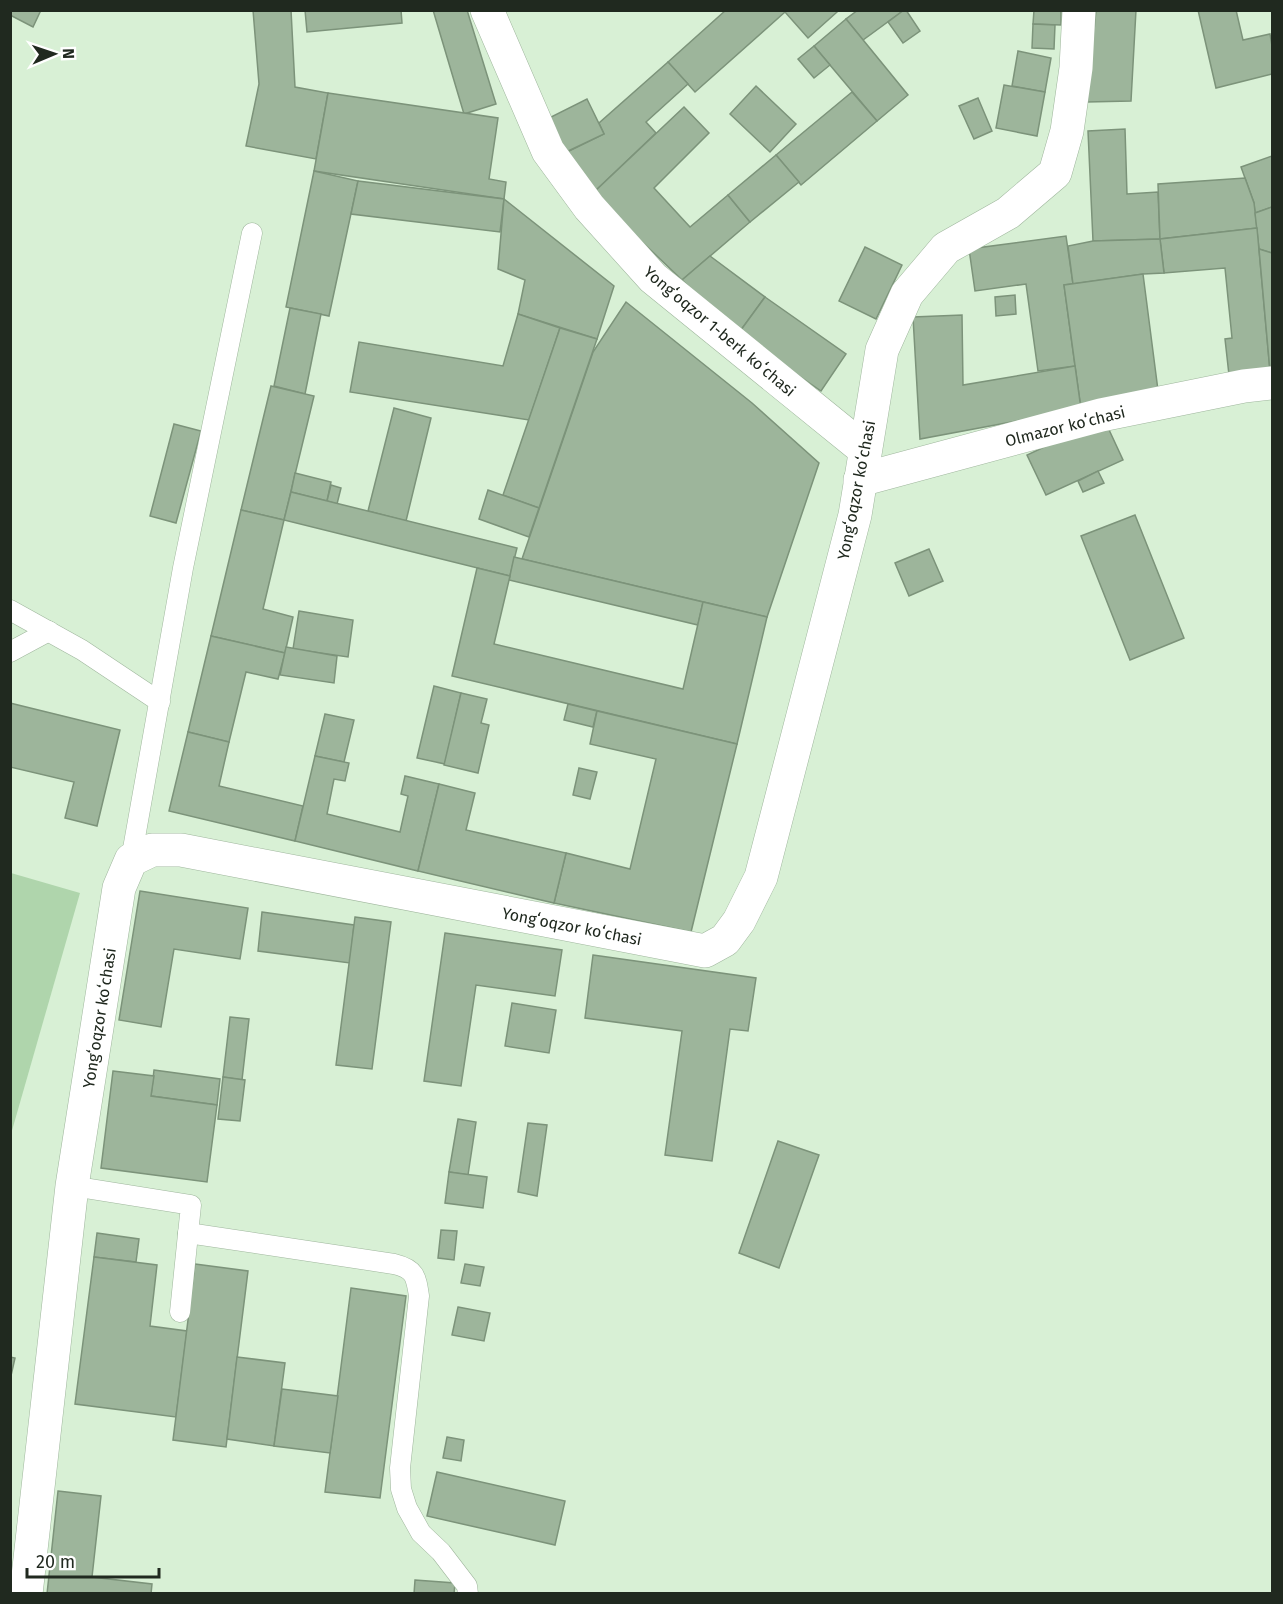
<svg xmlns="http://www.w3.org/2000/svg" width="1283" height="1604" font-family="'Fira Sans',sans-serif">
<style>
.green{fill:#afd5ac}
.building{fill:#9db59b;stroke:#7c937a;stroke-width:1.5}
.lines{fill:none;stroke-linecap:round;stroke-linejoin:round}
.service-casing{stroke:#9fb69d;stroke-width:21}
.minor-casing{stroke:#9fb69d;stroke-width:34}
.service{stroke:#fff;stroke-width:20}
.minor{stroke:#fff;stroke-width:33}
.labels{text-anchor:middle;stroke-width:4.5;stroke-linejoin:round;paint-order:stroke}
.street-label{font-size:16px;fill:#20291f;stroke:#fff}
</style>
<rect width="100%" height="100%" fill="#d8f0d5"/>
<path class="green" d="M11 873 80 893 11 1134 10 873Z"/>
<g class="building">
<path d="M10 10H41L33 27 10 15Z"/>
<path d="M253 10H291L295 87 328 93 316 159 246 146 259 84Z"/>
<path d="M305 10H401L402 23 307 32Z"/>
<path d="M433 10H467L496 104 464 114Z"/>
<path d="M726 10H835L837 12 808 38 785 12 695 92 668 62Z"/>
<path d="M858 10H904L863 40 846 19Z"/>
<path d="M904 10H906L920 31 903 43 888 22Z"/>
<path d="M1034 10H1061V25L1033 24Z"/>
<path d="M1096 10H1136L1131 101 1087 102Z"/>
<path d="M1198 10H1236L1243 40 1270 34 1272 46V74L1216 88Z"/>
<path d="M846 19 908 95 877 121 814 46Z"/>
<path d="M1033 24 1055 25 1054 49 1032 48Z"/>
<path d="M814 46 830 65 814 78 798 59Z"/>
<path d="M1018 51 1051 58 1045 92 1012 86Z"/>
<path d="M668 62 688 84 646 122 656 133 592 194 565 153 604 134 599 123Z"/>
<path d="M1004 85 1045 92 1037 136 996 128Z"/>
<path d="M756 86 796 124 770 152 730 114Z"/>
<path d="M852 92 877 121 801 185 776 155Z"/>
<path d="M328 93 498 118 489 179 506 182 504 199 314 171Z"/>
<path d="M978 98 992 131 974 139 959 106Z"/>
<path d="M587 99 604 134 564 153 547 119Z"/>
<path d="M684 107 709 133 654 188 690 227 728 195 750 222 682 280 592 194Z"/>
<path d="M1125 129 1127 194 1158 192 1160 239 1093 241 1088 131Z"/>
<path d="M776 155 799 182 750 222 728 195Z"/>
<path d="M1272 156V207L1255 213 1254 203 1241 167Z"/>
<path d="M314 171 358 181 329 316 286 307Z"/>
<path d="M1245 178 1254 203 1257 228 1160 239 1158 184Z"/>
<path d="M358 181 504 199 500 232 351 214Z"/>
<path d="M504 199 614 286 597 339 518 314 525 280 498 269Z"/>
<path d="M1272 207V253L1259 249 1255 213Z"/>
<path d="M1257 228 1270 371 1229 375 1225 339 1232 338 1225 268 1164 273 1160 239Z"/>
<path d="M1066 236 1073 284 1064 285 1075 366 1038 371 1026 284 975 291 969 249Z"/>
<path d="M1160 239 1164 273 1143 274 1073 284 1068 246 1093 241Z"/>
<path d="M865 247 902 265 876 319 839 301Z"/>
<path d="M1259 249 1272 253V370L1270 371Z"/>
<path d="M710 256 765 297 738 334 682 280Z"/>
<path d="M1143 274 1159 398 1081 409 1064 285Z"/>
<path d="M1015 295 1016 314 996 316 995 297Z"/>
<path d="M765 297 846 354 821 391 738 334Z"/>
<path d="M626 302 752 403 819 463 767 617 522 559 593 352Z"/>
<path d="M290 308 321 314 305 394 274 386Z"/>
<path d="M518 314 560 328 529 420 350 392 359 342 503 366Z"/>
<path d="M962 315 963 385 1075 366 1081 409 920 439 913 317Z"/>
<path d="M560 328 597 339 539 508 503 495Z"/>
<path d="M271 386 314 396 284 520 241 510Z"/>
<path d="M394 408 431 418 406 521 368 511Z"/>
<path d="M1104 419 1123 460 1046 495 1027 455Z"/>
<path d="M174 424 201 431 176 523 150 516Z"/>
<path d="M1098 471 1104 483 1083 492 1078 481Z"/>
<path d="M295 473 331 482 327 501 291 492Z"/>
<path d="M331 485 341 488 337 504 327 501Z"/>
<path d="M488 490 539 508 529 537 479 519Z"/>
<path d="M291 492 517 548 509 580 510 576 284 520Z"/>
<path d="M241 510 284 520 263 609 293 617 285 653 211 636Z"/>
<path d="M1135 515 1184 638 1130 660 1081 536Z"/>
<path d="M929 549 943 581 909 596 895 563Z"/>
<path d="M514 557 703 602 698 625 509 580Z"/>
<path d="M477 568 510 576 494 644 683 689 703 602 767 617 737 744 452 676Z"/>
<path d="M299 611 353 620 348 657 293 649Z"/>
<path d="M211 636 285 653 278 679 246 672 229 742 188 732Z"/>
<path d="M286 647 337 656 334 683 280 675Z"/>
<path d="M434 686 461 693 445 764 417 758Z"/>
<path d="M461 693 487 699 481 723 489 725 478 773 444 765Z"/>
<path d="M10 703 120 730 97 826 65 818 74 782 10 767Z"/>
<path d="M568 704 597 711 593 727 564 720Z"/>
<path d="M597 711 737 744 691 932 554 903 566 853 630 869 656 759 590 744Z"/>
<path d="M325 714 354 720 344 762 315 756Z"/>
<path d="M188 732 229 742 219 786 303 806 295 841 169 811Z"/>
<path d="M315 756 349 763 345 781 334 779 327 814 400 832 408 796 401 794 405 776 439 784 418 871 295 841Z"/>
<path d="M579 768 597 772 590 799 573 795Z"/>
<path d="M439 784 475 793 466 830 566 853 554 903 418 871Z"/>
<path d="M140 891 248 908 240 959 174 949 161 1027 119 1020Z"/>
<path d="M262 912 354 925 350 963 258 951Z"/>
<path d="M355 917 391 922 372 1069 336 1065Z"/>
<path d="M445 933 562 950 555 996 476 985 461 1086 424 1081Z"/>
<path d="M593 955 756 978 748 1031 730 1029 712 1161 665 1155 682 1031 585 1018Z"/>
<path d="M512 1003 556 1010 549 1053 505 1046Z"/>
<path d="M230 1017 249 1019 242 1080 223 1077Z"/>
<path d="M154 1070 220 1079 217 1105 151 1096Z"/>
<path d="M113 1071 154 1076 151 1096 217 1105 207 1182 101 1168Z"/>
<path d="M223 1077 245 1080 240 1121 218 1119Z"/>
<path d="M458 1119 476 1122 468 1175 449 1172Z"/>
<path d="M528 1123 547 1125 537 1196 518 1192Z"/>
<path d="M778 1141 819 1155 779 1268 739 1253Z"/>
<path d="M449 1172 487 1177 483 1208 445 1203Z"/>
<path d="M441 1230 457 1231 454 1260 438 1258Z"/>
<path d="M97 1233 139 1239 136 1262 94 1257Z"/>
<path d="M94 1257 157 1265 150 1326 187 1331 176 1417 75 1404Z"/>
<path d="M195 1264 248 1271 226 1447 173 1440Z"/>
<path d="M465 1264 484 1267 480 1286 461 1283Z"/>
<path d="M351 1288 406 1296 380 1498 325 1492Z"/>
<path d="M458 1307 490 1313 484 1341 452 1335Z"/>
<path d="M10 1357 15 1358 10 1380Z"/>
<path d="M237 1357 285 1363 274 1446 227 1439Z"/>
<path d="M282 1389 338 1396 330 1453 274 1446Z"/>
<path d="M447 1437 464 1440 461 1461 443 1458Z"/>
<path d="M437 1472 565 1501 555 1545 427 1516Z"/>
<path d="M58 1491 101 1496 92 1577 152 1584 151 1594H47Z"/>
<path d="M415 1580 455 1583 454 1594H414Z"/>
</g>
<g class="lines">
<g class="service-casing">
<g id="service">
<path d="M10 610 82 650 160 702"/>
<path d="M10 652 49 631"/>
<path d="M131 860 183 568 252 233"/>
<path d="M72 1186 191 1205 180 1312"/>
<path d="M188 1233 394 1264C415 1269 416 1276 419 1296L400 1468 401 1489 407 1508 421 1533 441 1552 467 1586 468 1594"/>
</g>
</g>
<g class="minor-casing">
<g id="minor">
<path d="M487 10 548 151 589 207 653 278 865 450"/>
<path d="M860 480 1101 415 1244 386 1272 383"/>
<path d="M26 1594 72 1186 119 888 131 860 152 850H181L705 951 725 940 739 921 761 877 855 515 882 350 907 294 946 248 1008 213 1055 173 1067 131 1076 68 1079 10"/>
</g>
</g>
<use href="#service" class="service"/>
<use href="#minor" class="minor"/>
</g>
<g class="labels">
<g class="street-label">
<text transform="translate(720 331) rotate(40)" y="6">Yongʻoqzor 1-berk koʻchasi</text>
<text transform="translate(1065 426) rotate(-14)" y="6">Olmazor koʻchasi</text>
<text transform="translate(856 490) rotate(-79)" y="6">Yongʻoqzor koʻchasi</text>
<text transform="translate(572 926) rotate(11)" y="6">Yongʻoqzor koʻchasi</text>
<text transform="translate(99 1018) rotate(-81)" y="6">Yongʻoqzor koʻchasi</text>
</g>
</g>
<rect width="1283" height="1604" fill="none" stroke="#20291f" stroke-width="24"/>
<g transform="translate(54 54) rotate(88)" stroke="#ffffff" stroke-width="4.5" paint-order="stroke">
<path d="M0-4.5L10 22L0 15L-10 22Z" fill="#20291f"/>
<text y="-9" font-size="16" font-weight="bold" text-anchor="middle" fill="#20291f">N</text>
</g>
<path d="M27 1568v9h132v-9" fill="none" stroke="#20291f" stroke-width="3"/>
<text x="36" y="1568" font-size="18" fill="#20291f" stroke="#ffffff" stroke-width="4.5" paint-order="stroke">20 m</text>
</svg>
